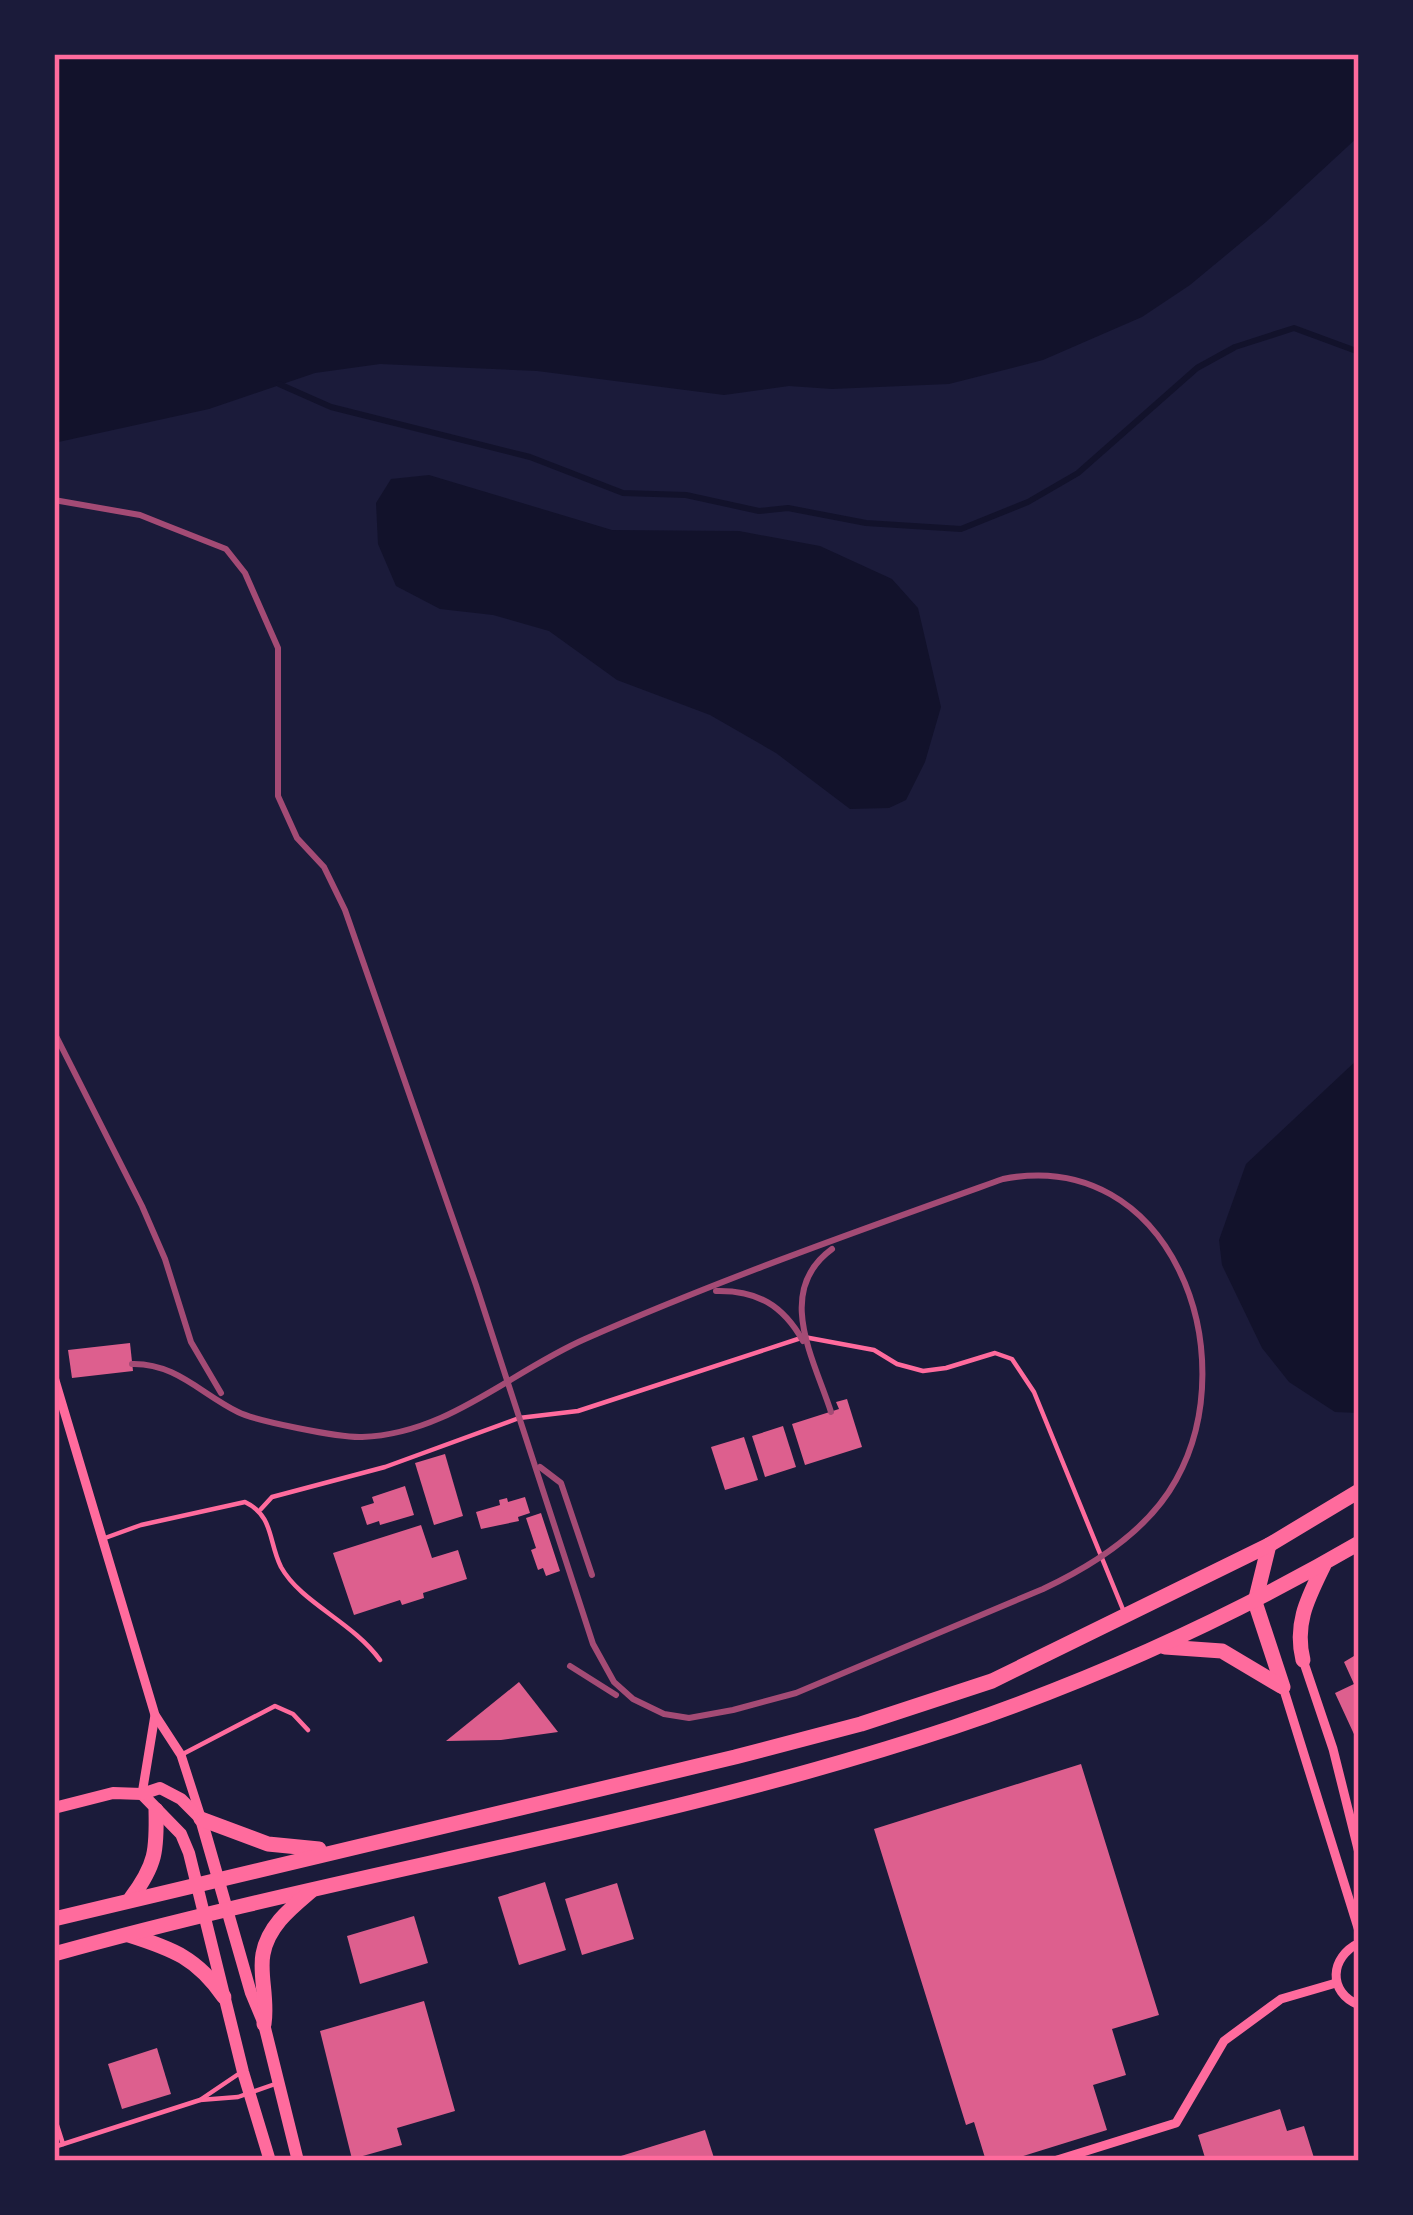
<svg xmlns="http://www.w3.org/2000/svg" width="1413" height="2215" font-family="'DejaVu Sans',sans-serif">
<style>
.water{fill:#12122b}
.lines{fill:none;stroke-linecap:round;stroke-linejoin:round}
.stream{stroke:#12122b;stroke-width:6}
.building{fill:#dd5f8e}
.service{stroke:#ff6b9d;stroke-width:4.5}
.minor{stroke:#ff6b9d;stroke-width:9}
.tertiary{stroke:#ff6b9d;stroke-width:12}
.trunk{stroke:#ff6b9d;stroke-width:15}
.rail{stroke:#a44b75;stroke-width:6}
.neatline{fill:none;stroke:#ff6b9d;stroke-width:4.5}
</style>
<rect width="100%" height="100%" fill="#1b1b3a"/>
<g class="water">
<path d="M54 54H1359V136L1266 222 1190 285 1142 317 1043 360 949 384 832 389 789 386 724 395 537 371 380 364 315 373 209 409 54 443Z"/>
<path d="M429 475 612 530 739 531 820 546 892 579 918 608 941 707 925 762 906 800 889 808 850 809 776 753 710 715 617 680 549 631 493 615 440 609 396 586 378 544 376 503 391 479Z"/>
<path d="M1359 1058V1413H1358L1335 1412 1289 1382 1262 1348 1222 1265 1219 1240 1246 1164Z"/>
</g>
<g class="lines">
<path class="stream" d="M279 384 331 407 530 457 623 493 686 495 759 511 788 508 866 523 961 529 1028 502 1078 473 1197 368 1235 347 1294 328 1359 352"/>
</g>
<g class="building">
<path d="M130 1343 133 1371 72 1378 68 1350Z"/>
<path d="M847 1399 862 1447 805 1465 792 1424 839 1409 836 1402Z"/>
<path d="M783 1426 796 1467 765 1477 752 1436Z"/>
<path d="M744 1437 758 1480 725 1490 711 1447Z"/>
<path d="M445 1454 463 1516 434 1525 415 1463Z"/>
<path d="M405 1486 414 1515 380 1525 379 1521 367 1525 361 1507 374 1503 372 1497Z"/>
<path d="M525 1497 530 1513 518 1517 519 1521 481 1529 476 1512 500 1505 499 1500 507 1498 508 1502Z"/>
<path d="M541 1513 560 1571 546 1576 543 1568 538 1570 531 1550 536 1548 526 1518Z"/>
<path d="M421 1525 432 1558 458 1550 467 1579 423 1593 424 1598 402 1605 400 1600 354 1615 333 1553Z"/>
<path d="M1359 1653V1745L1335 1693 1354 1684 1344 1662Z"/>
<path d="M519 1682 558 1732 501 1740 446 1741Z"/>
<path d="M1081 1764 1159 2015 1112 2029 1126 2075 1093 2085 1107 2130 1007 2161H986L974 2122 966 2125 874 1829Z"/>
<path d="M545 1882 566 1950 519 1965 498 1897Z"/>
<path d="M617 1883 634 1939 582 1955 565 1899Z"/>
<path d="M414 1916 428 1963 360 1984 347 1936Z"/>
<path d="M424 2001 455 2111 397 2128 402 2145 352 2159 320 2031Z"/>
<path d="M157 2048 171 2094 122 2109 108 2064Z"/>
<path d="M1280 2109 1287 2131 1304 2126 1315 2161H1206L1198 2135Z"/>
<path d="M705 2130 715 2161H608V2160Z"/>
</g>
<g class="lines">
<g class="service">
<path d="M261 1509 272 1497 385 1467 519 1418 578 1411 804 1337 874 1350 897 1364 923 1371 946 1368 995 1353 1012 1359 1034 1392 1124 1612"/>
<path d="M105 1538 141 1525 245 1502C274 1516 268 1541 281 1567 301 1603 353 1622 380 1660"/>
<path d="M181 1755 275 1706 293 1714 308 1730"/>
<path d="M200 2100 240 2073"/>
<path d="M54 2116 63 2144"/>
<path d="M54 2147 200 2100 238 2097 278 2083"/>
</g>
<g class="minor">
<path d="M54 1377 155 1715 181 1755 200 1814"/>
<path d="M1303 1660 1333 1749 1359 1853"/>
<path d="M1283 1687 1359 1931"/>
<path d="M142 1794 155 1715"/>
<path d="M1359 1943C1330 1957 1327 1992 1359 2005"/>
<path d="M1054 2161 1176 2123 1224 2041 1281 1999 1336 1983"/>
</g>
<g class="tertiary">
<path d="M142 1794 181 1834 189 1853 243 2072 270 2161"/>
<path d="M54 1808 113 1793 142 1794 160 1788 181 1799 201 1819 251 1993 264 2024 298 2161"/>
</g>
<g class="trunk">
<path d="M1269 1545 1255 1602 1283 1687"/>
<path d="M1165 1647 1222 1651 1281 1686"/>
<path d="M1303 1660C1294 1623 1308 1598 1324 1565"/>
<path d="M201 1819 268 1844 319 1849"/>
<path d="M131 1898C156 1865 157 1850 156 1810"/>
<path d="M54 1919 735 1757 861 1724 992 1681 1269 1545 1359 1491"/>
<path d="M129 1935C173 1949 197 1958 224 1997"/>
<path d="M54 1954C352 1871 660 1825 954 1727 1095 1679 1230 1618 1359 1543"/>
<path d="M264 2024C268 1999 259 1974 263 1954 268 1926 291 1908 311 1891"/>
</g>
<g class="rail">
<path d="M54 500 140 515 165 525 226 549 245 573 278 648V796L297 838 324 867 345 910 476 1285 593 1644 614 1682 633 1699 664 1714 689 1718 733 1710 796 1693 1043 1589C1094 1565 1148 1531 1176 1480 1247 1353 1170 1146 1003 1179 863 1229 721 1279 585 1339 510 1372 448 1434 362 1437 341 1438 255 1421 238 1412 201 1394 176 1363 132 1364"/>
<path d="M54 1032 142 1206 165 1259 191 1342 221 1393"/>
<path d="M716 1291C757 1290 783 1305 803 1341"/>
<path d="M831 1412C814 1359 774 1291 832 1249"/>
<path d="M540 1467 561 1483 592 1575"/>
<path d="M570 1666 616 1695"/>
</g>
</g>
<rect width="1413" height="2215" fill="none" stroke="#1b1b3a" stroke-width="114"/>
<rect x="57" y="57" width="1299" height="2101" class="neatline"/>
</svg>
